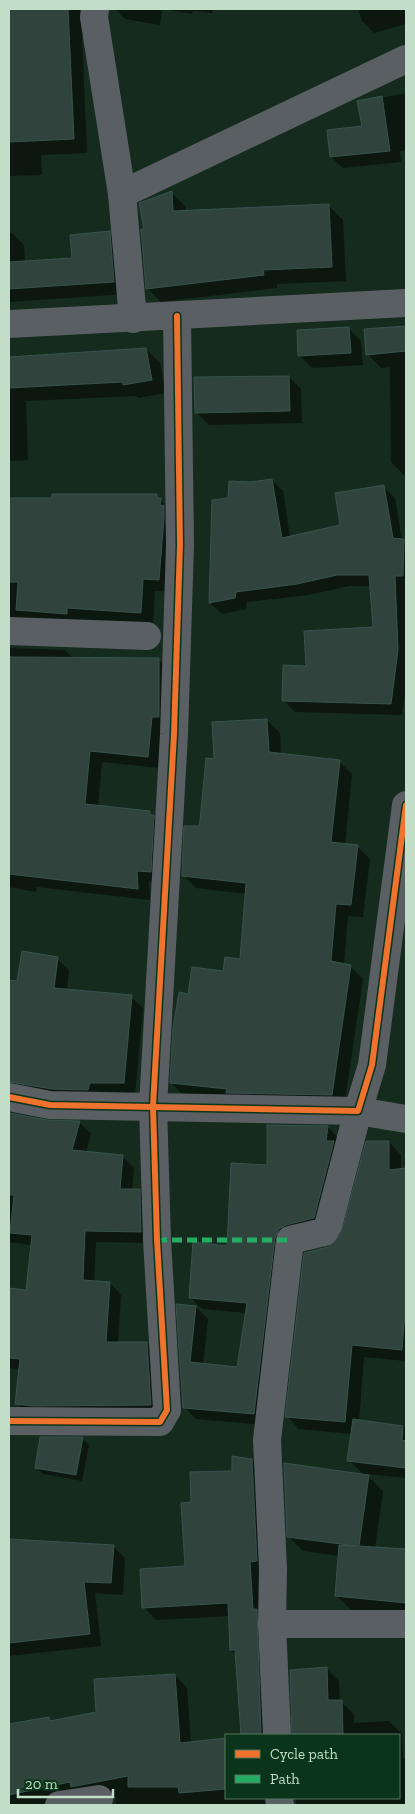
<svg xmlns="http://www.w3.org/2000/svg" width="415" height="1814" font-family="'Zilla Slab',serif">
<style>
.shadow{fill:#0007}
.building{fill:#30443d;stroke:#38534f}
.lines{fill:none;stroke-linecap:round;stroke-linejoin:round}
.street{stroke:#5a5f64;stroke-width:28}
.quiet{stroke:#26ab63;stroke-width:5;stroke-dasharray:10 5;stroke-linecap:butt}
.cycleway-casing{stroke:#0b351a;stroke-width:9}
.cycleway{stroke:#ef722f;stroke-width:6}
</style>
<rect width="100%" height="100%" fill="#152b1d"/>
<g class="shadow">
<path d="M9 9H102L87 36H82L87 153 41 155 42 175 9 176Z"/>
<path d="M115 9H162L160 25 125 19Z"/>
<path d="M163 9H213L212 13 193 11 192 14Z"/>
<path d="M358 9H406V24L374 33 362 21Z"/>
<path d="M406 93V150L400 151 401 162 343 168 331 157 364 128 359 102Z"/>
<path d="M171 192 185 206 186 212 329 206 343 220 346 281 277 284V288L161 302 147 288 145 230Z"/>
<path d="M9 233H12L24 245 25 262 73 259 109 233 122 245 126 294 9 302Z"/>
<path d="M406 327V476H405L391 462 390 367 381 368 368 354 366 330Z"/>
<path d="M349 329 361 341 363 365 312 368 299 355Z"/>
<path d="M146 349 160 363 166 393 138 398 136 396 26 401 28 460 9 461V358Z"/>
<path d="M289 377 301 389 302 423 209 425 196 412Z"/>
<path d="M271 480 283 491 290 537 342 526 384 487 395 498 402 540 406 543V684L402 715 295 712 284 701 308 667 374 629 371 586H349L308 595 247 602 246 609 222 614 210 603 213 501 230 499 251 483Z"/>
<path d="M156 496 172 512 171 592 155 591 153 625 79 620V629L9 634V498L53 499Z"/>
<path d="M9 648 65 650 72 657 159 660 171 672 160 768 102 762 98 807 149 813 166 829 163 884 149 882 150 900 37 887 36 892 9 887Z"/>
<path d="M267 720 280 733 281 754 339 761 352 774 345 845 357 846 370 859 363 917 348 916 344 965 350 966 363 979 344 1107 184 1096 171 1083 189 995 241 960 247 894 196 888 183 875 200 827 216 760Z"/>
<path d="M57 959 69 970 67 991 131 997 143 1008 135 1095 99 1101 9 1087V979L18 981Z"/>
<path d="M9 1113 47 1122H79L91 1134 86 1153 122 1156 134 1168 132 1190H139L151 1202 152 1243 96 1242 94 1282 110 1283 121 1295 118 1343H147L159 1355 162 1417 29 1415 17 1403 20 1369 9 1368V1289L27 1291 32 1245 9 1242Z"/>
<path d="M328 1127 339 1139 325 1230 298 1236 266 1425 196 1419 184 1407 196 1307 208 1319 203 1365 238 1368 247 1313 202 1309 190 1297 228 1247 268 1166Z"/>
<path d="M389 1142 401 1155V1170L406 1169V1361L364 1357 359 1421 406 1427V1478L366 1474 383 1491 375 1548 406 1550V1623L391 1614 351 1610 336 1595 339 1556 303 1551 288 1536 364 1475 349 1460 352 1434 299 1429 287 1416 329 1248 342 1235Z"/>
<path d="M82 1438 89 1445 82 1481 43 1474 36 1467Z"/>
<path d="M252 1460 264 1473 273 1735H242L236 1655 231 1650 230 1616 156 1620 144 1607 186 1567 192 1503Z"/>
<path d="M9 1540 113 1546 125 1558 123 1595 95 1593 101 1646 9 1656Z"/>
<path d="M327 1669 339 1681 340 1701 354 1714V1723L389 1721 402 1734 403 1758H406V1805H296V1798H399V1735H292L291 1671Z"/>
<path d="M175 1675 187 1688 191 1743 226 1740V1798H284L277 1805H115L116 1797 110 1796 62 1805H9V1726L49 1719 52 1722 97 1713Z"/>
</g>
<g class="building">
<path d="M9 9H68L74 139 9 142Z"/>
<path d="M382 96 390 151 330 157 327 130 362 126 357 101Z"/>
<path d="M172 191 173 211 329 204 332 267 263 270 264 275 146 289 141 229H144L139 203Z"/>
<path d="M110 231 114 282 9 289V262L72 258 70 235Z"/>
<path d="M406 326V351L366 355 364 329Z"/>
<path d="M349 327 351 353 298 356 297 330Z"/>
<path d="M146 348 152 380 123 385V382L9 388V357Z"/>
<path d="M289 376 290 411 195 413 194 377Z"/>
<path d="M272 479 282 538 340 525 335 493 384 485 393 538 404 539 403 576H395L398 650 391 704 282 701 283 665 306 666 304 631 373 627 369 575H337L297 584 236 592 235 598 209 603 212 500 228 498 229 481 251 482Z"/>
<path d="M52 494H157V498H161L160 506 164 505V518L159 580 143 579 141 613 67 608V614L16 610 18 582H9V498H52Z"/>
<path d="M9 657 159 658V717H152L148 757 90 751 85 804 150 811V815H154L151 872 137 871 138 889 9 874Z"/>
<path d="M267 719 269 752 340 760 331 842 358 845 351 905 336 904 331 961 351 965 332 1095 226 1093 227 1089 170 1083 173 1028 179 992 188 994 192 967 223 971 225 957 240 959 246 883 182 876 184 826H199L200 821 206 758 214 759 212 722Z"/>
<path d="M22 951 58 957 54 988 132 995 124 1083H90L88 1090 52 1089 9 1082V980L17 981Z"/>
<path d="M9 1113 47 1120 80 1121 72 1150 123 1155 120 1189H140L141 1232 85 1231 83 1280 110 1282 106 1342H147L151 1405 32 1406 15 1404 20 1359 9 1358V1288L26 1290 32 1235 10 1233 14 1195H9Z"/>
<path d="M267 1125 328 1126 326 1141H334L314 1218 286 1225 279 1229 275 1238 254 1414 183 1408 176 1304 196 1306 190 1362 237 1367 247 1303 189 1298 193 1242 227 1246 231 1163 267 1165Z"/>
<path d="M366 1141H389V1170L406 1168V1323H404L402 1350 352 1345 345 1422 285 1417 304 1253 328 1247 341 1234Z"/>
<path d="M353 1419 403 1426 402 1440 406 1441V1468L347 1461Z"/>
<path d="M40 1437H83L76 1475 35 1468Z"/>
<path d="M232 1456 252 1459 257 1561 250 1562 253 1609H257L261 1735H241L235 1650H230L228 1603 142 1608 140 1569 185 1566 181 1503 191 1502 190 1472 232 1471Z"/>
<path d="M284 1463 369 1475 359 1546 406 1549V1603L335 1596 339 1545 356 1546 287 1537Z"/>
<path d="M9 1539 114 1545 111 1583 84 1582 90 1634 9 1643Z"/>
<path d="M327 1667 328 1700H342L343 1735H292L290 1670Z"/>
<path d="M175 1674 180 1743 226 1738V1789L179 1793 178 1787H128V1776L71 1787 70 1782 9 1795V1724L49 1717 50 1721 96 1712 94 1679Z"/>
</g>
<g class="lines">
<g class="street">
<path d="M95 9 94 17 122 194 133 319"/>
<path d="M122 194 406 59"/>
<path d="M9 324 406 303"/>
<path d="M9 631 147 636"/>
<path d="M9 1097 50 1105 358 1111 372 1065 406 805"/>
<path d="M9 1421 160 1422 167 1410 157 1240 153 1106 174 734 180 545 177 316"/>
<path d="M272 1624 273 1569 267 1440 290 1240 324 1232 328 1226 358 1111 406 1119"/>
<path d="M277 1735 272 1624H406"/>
<path d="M279 1798 280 1805"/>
<path d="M59 1805 99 1799"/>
</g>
<path class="quiet" d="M157 1240H290"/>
<g class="cycleway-casing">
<g id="cycleway">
<path d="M9 1097 50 1105 358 1111 372 1065 406 805"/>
<path d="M9 1421 160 1422 167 1410 157 1240 153 1106 174 734 180 545 177 316"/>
</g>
</g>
<use href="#cycleway" class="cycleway"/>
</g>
<rect width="415" height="1814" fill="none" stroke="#c3dec8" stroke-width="20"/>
<rect x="225" y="1734" width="175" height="65" fill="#0b351a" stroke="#557960"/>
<rect x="235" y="1750" width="25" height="8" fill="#ef722f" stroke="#557960"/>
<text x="270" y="1759" font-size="15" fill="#c3dec8">Cycle path</text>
<rect x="235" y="1775" width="25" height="8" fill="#26ab63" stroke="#557960"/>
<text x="270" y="1784" font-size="15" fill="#c3dec8">Path</text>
<path d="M18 1789v8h95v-8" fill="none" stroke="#c3dec8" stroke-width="2.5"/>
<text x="25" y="1789" font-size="15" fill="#c3dec8" stroke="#0b351a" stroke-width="4" paint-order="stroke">20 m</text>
</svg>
